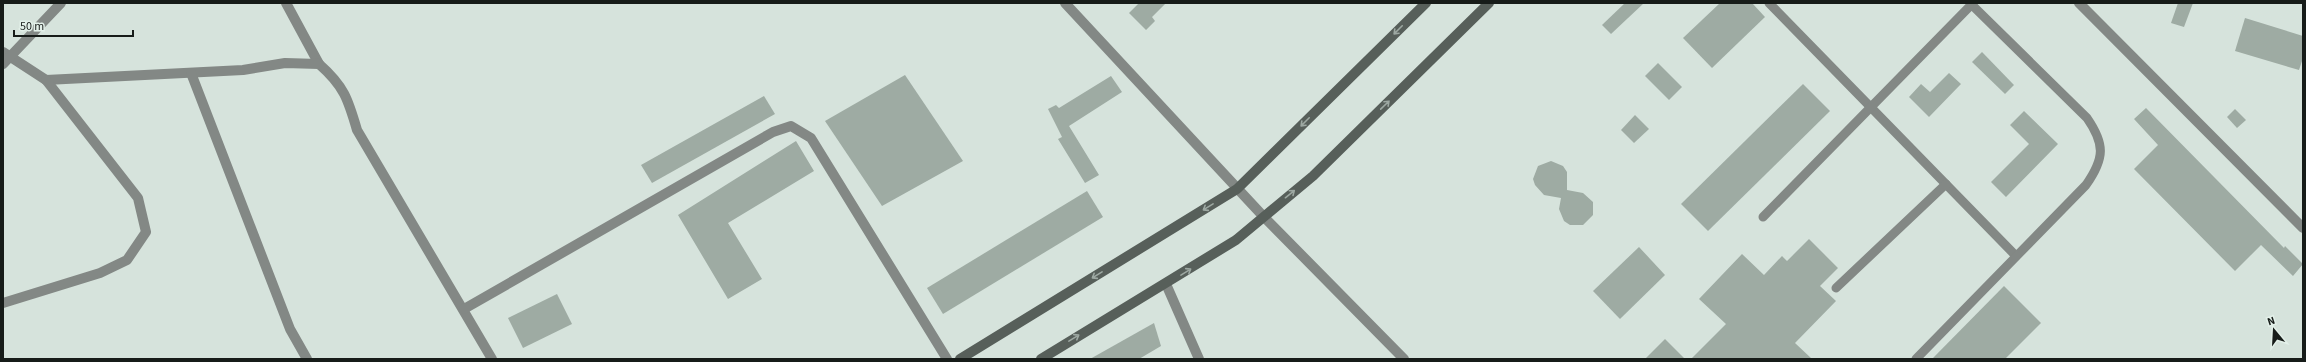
<svg xmlns="http://www.w3.org/2000/svg" width="2306" height="362" font-family="'Source Sans 3',sans-serif">
<style>
.building{fill:#9eaba3}
.lines{fill:none;stroke-linecap:round;stroke-linejoin:round}
.lane{stroke:#838885;stroke-width:9}
.street{stroke:#838885;stroke-width:10}
.secondary{stroke:#575f5a;stroke-width:10}
.oneway{stroke:#9da8a2}
</style>
<rect width="100%" height="100%" fill="#d6e3dc"/>
<g class="building">
<path d="M1139 3H1166L1152 17 1155 21 1146 30 1129 13Z"/>
<path d="M1625 3H1644L1611 34 1602 25Z"/>
<path d="M1720 3H1752L1765 17 1712 68 1683 38Z"/>
<path d="M2178 3H2193L2184 27 2171 23Z"/>
<path d="M2245 18 2303 36V58L2299 70 2235 51Z"/>
<path d="M1982 52 2014 85 2005 94 1972 62Z"/>
<path d="M1658 63 1682 87 1669 100 1645 76Z"/>
<path d="M1949 73 1961 84 1929 117 1909 97 1921 84 1930 92Z"/>
<path d="M905 75 963 161 882 206 825 121Z"/>
<path d="M1111 76 1122 92 1069 126 1099 175 1085 183 1058 139 1062 137 1048 109 1056 105 1059 108Z"/>
<path d="M1803 84 1830 111 1708 231 1681 204Z"/>
<path d="M764 96 775 114 652 183 641 165Z"/>
<path d="M2146 108 2284 248 2285 246 2303 264 2293 276 2261 245 2235 271 2134 169 2158 145 2134 119Z"/>
<path d="M2235 109 2246 120 2237 128 2227 117Z"/>
<path d="M2024 111 2058 144 2006 197 1991 182 2029 144 2010 125Z"/>
<path d="M1635 115 1649 129 1634 143 1621 130Z"/>
<path d="M796 141 814 171 728 223 762 279 728 299 678 215Z"/>
<path d="M1551 161 1563 166 1567 172V190L1583 193 1593 202V215L1583 225H1570L1564 221 1559 209 1561 198 1544 195 1535 185 1533 179 1538 166Z"/>
<path d="M1087 191 1103 217 943 314 927 288Z"/>
<path d="M1809 239 1838 268 1820 286 1836 301 1795 343 1812 359H1691L1726 324 1699 299 1742 254 1764 275 1782 256 1787 261Z"/>
<path d="M1639 247 1665 275 1620 319 1593 291Z"/>
<path d="M2004 286 2041 323 2005 359H1932Z"/>
<path d="M557 294 572 324 523 348 508 318Z"/>
<path d="M1154 323 1161 346 1139 359H1090Z"/>
<path d="M1665 339 1685 359H1645Z"/>
</g>
<g class="lines">
<g class="lane">
<path d="M1769 3 2016 256"/>
<path d="M1763 217 1973 3"/>
<path d="M1836 288 1946 184"/>
<path d="M1916 359 2086 185C2105 158 2105 144 2087 118L1972 5"/>
</g>
<g class="street">
<path d="M286 3 319 64"/>
<path d="M1065 3 1263 216 1404 359"/>
<path d="M2079 3 2303 228"/>
<path d="M3 52 46 80 243 70 285 63 319 64C344 86 348 99 357 130L492 359"/>
<path d="M3 64 61 3"/>
<path d="M191 73 290 329 307 359"/>
<path d="M1166 284 1199 359"/>
<path d="M3 303 100 273 127 260 146 232 138 198 46 80"/>
<path d="M464 309 773 132 791 126 811 138 947 359"/>
</g>
<g class="secondary">
<path d="M960 359 1237 189 1426 3"/>
<path d="M1041 359 1236 240 1313 176 1489 3"/>
</g>
</g>
<defs><path id="oneway-shaft" d="M-6 0H5M1.5-3L5.5 0L1.5 3" fill="none" stroke-width="1.6" stroke-linecap="round" stroke-linejoin="round"/></defs>
<g class="oneway">
<use href="#oneway-shaft" transform="translate(1398 30) rotate(135)"/>
<use href="#oneway-shaft" transform="translate(1385 105) rotate(-44)"/>
<use href="#oneway-shaft" transform="translate(1305 122) rotate(135)"/>
<use href="#oneway-shaft" transform="translate(1290 194) rotate(-39)"/>
<use href="#oneway-shaft" transform="translate(1208 207) rotate(148)"/>
<use href="#oneway-shaft" transform="translate(1186 272) rotate(-32)"/>
<use href="#oneway-shaft" transform="translate(1097 275) rotate(148)"/>
<use href="#oneway-shaft" transform="translate(1074 338) rotate(-31)"/>
</g>
<rect width="2306" height="362" fill="none" stroke="#171c19" stroke-width="8"/>
<g transform="translate(2274 330) rotate(342)" stroke="#e3f0e9" stroke-width="3" paint-order="stroke">
<path d="M0-3L7 15L0 10L-7 15Z" fill="#171c19"/>
<text y="-6" font-size="11" font-weight="bold" text-anchor="middle" fill="#171c19">N</text>
</g>
<path d="M14 30v6h119v-6" fill="none" stroke="#171c19" stroke-width="2"/>
<text x="20" y="30" font-size="12" fill="#171c19" stroke="#e3f0e9" stroke-width="3" paint-order="stroke">50 m</text>
</svg>
